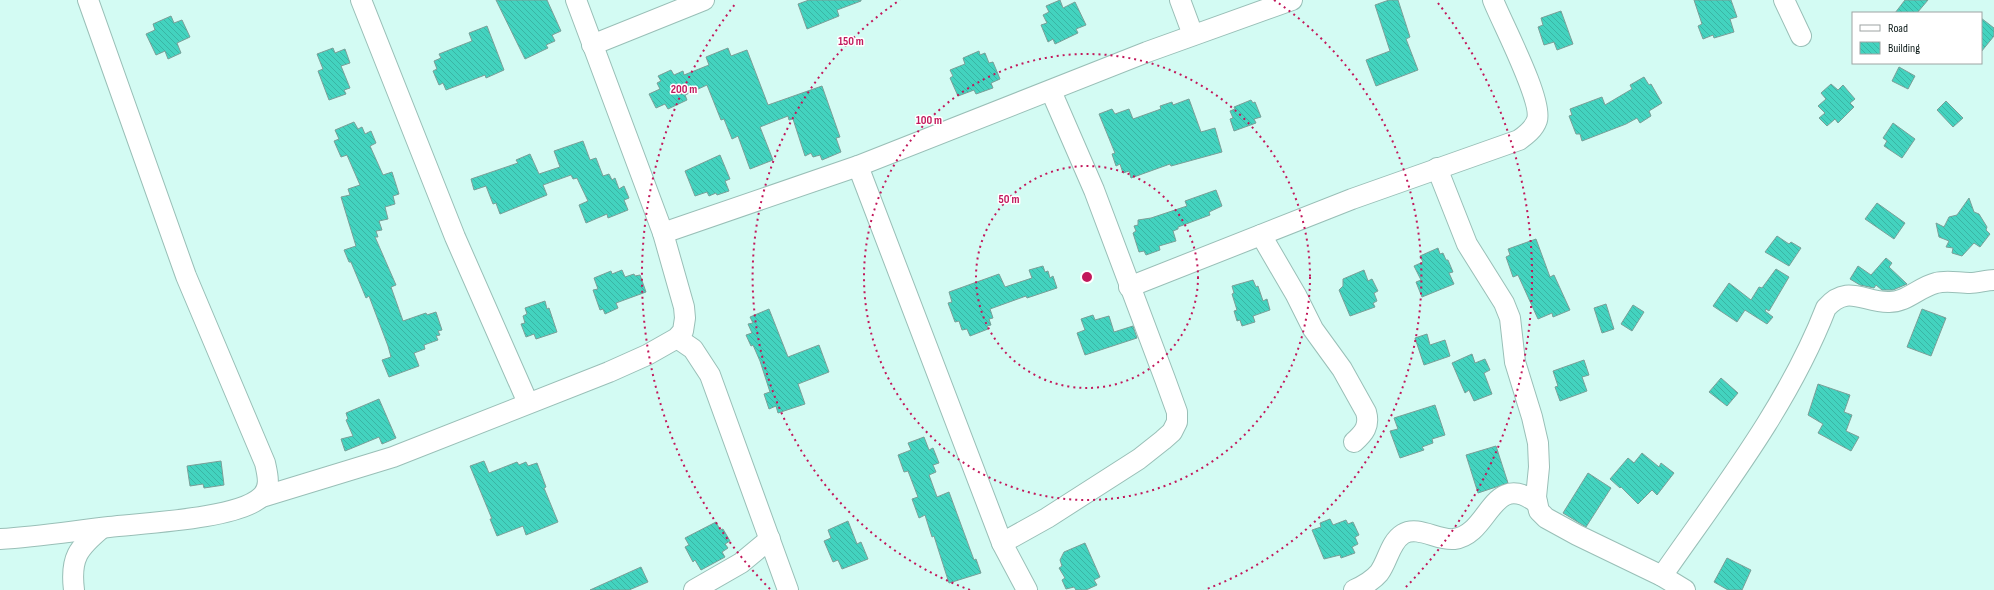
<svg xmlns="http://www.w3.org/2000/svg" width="1994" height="590" font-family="'Sofia Sans Condensed',sans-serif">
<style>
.building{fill:url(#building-back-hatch);stroke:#7a9f98}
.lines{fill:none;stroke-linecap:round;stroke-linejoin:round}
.minor-casing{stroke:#99bfb7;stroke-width:22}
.minor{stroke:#fff;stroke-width:20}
.ring{fill:none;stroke:#c2185b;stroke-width:2;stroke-dasharray:2 4}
.centre{fill:#c2185b;stroke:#fff;stroke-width:2}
.ring-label{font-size:12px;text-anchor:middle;font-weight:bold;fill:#c2185b;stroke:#fff;stroke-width:3;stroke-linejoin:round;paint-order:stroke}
</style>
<defs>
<pattern id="building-back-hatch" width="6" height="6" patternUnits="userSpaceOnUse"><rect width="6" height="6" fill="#43d3bf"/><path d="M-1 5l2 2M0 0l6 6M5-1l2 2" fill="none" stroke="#3ab5a4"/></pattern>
</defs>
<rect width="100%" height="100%" fill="#d3fbf3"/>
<g class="building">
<path d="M496 0H547L561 31 552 35 555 41 546 45 548 48 525 59Z"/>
<path d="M809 0H861V1L837 10 839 16 807 29 798 4Z"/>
<path d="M1060 0 1063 8 1075 2 1086 25 1076 29 1078 33 1055 44 1053 39 1048 42 1041 25 1047 23 1043 15 1049 12 1046 6Z"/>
<path d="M1389 0H1398L1410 37 1406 39 1418 70 1376 86 1366 60 1390 51 1375 5Z"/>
<path d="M1694 0H1731L1737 17 1730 19 1734 32 1714 38 1713 35 1703 39 1698 26 1702 24Z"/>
<path d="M1905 0H1928L1917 13H1895Z"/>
<path d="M1561 11 1573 44 1557 50 1554 42 1544 45 1538 27 1543 25 1541 18Z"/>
<path d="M171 16 174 23 182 20 190 37 177 43 181 53 168 59 165 51 156 55 146 34 155 30 153 24Z"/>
<path d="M1981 18 1994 28V36L1981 52Z"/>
<path d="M487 26 504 70 486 78 485 75 446 90 443 83 439 85 433 71 437 69 434 61 441 58 439 54 472 41 469 33Z"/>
<path d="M333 48 335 53 345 49 350 63 341 66 350 88 344 90 346 94 329 100 318 71 323 69 317 54Z"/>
<path d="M728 48 731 56 747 50 768 105 822 86 840 137 836 138 841 152 822 160 820 155 813 157 811 153 805 156 793 119 789 120 788 116 760 127 773 160 750 169 738 136 732 139 724 119 721 120 707 85 685 95 687 100 668 109 665 104 656 108 649 94 660 89 657 83 661 81 658 76 671 70 674 75 683 71 684 75 709 65 706 57Z"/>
<path d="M979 51 980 55 985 53 989 63 993 62 1000 79 991 83 993 88 976 94 974 90 958 96 950 78 953 76 950 70 965 64 963 58Z"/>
<path d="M1899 67 1915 76 1908 89 1892 81Z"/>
<path d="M1644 77 1649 85 1651 84 1662 103 1649 111 1651 116 1640 123 1637 118 1626 124 1582 141 1580 134H1576L1569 116 1572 115 1570 109 1602 97 1605 105 1632 89 1630 85Z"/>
<path d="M1831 84 1838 90 1843 85 1855 99 1850 103 1854 107 1838 123 1835 119 1827 126 1819 118 1825 113 1818 106 1826 99 1821 93Z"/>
<path d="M1189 99 1201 132 1215 128 1222 152 1171 166 1170 164 1131 178 1129 171 1123 173 1120 164 1116 166 1112 154 1115 153 1099 114 1112 109 1115 114 1129 109 1133 119 1161 109 1160 106 1172 102 1173 105Z"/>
<path d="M1251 100 1253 103 1255 102 1261 117 1254 119 1256 123 1234 131 1230 119 1233 118 1230 111 1235 109 1234 107Z"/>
<path d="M1946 101 1963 118 1953 127 1937 110Z"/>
<path d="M354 122 358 129 362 127 365 134 371 131 376 143 370 146 383 175 392 172 399 194 393 196 395 204 385 207 388 219 379 221 382 230 376 231 378 237H375L396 285 391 287 403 321 426 313 427 315 436 312 442 330 438 331 440 335 436 336 438 340 424 345 425 349 414 353 419 366 389 377 382 360 391 357 388 346 369 296 366 298 351 262H349L344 250 356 246 341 197 350 195 348 189 360 185 347 155 341 157 334 141 339 139 335 130Z"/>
<path d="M1893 123 1915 139 1902 158 1884 146 1887 141 1883 138Z"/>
<path d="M583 141 590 160 596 158 603 176 609 174 612 180 615 178 619 189 624 186 629 198 624 200 628 210 608 218 607 214 586 223 579 205 588 201 577 178 573 179 571 175 543 185 547 195 500 214 496 203 493 204 486 186 474 190 471 179 518 163 516 160 530 154 539 174 560 167 554 151Z"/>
<path d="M720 155 730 179 725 181 729 191 717 195 716 193 709 196 707 192 695 196 685 171Z"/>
<path d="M1216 190 1222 206 1209 212 1210 215 1178 227V229L1173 231 1176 241 1159 246 1160 250 1146 255 1144 251 1139 252 1133 233 1136 231 1134 226 1138 225V220L1151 218 1187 206 1185 201Z"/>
<path d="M1969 198 1974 212 1979 214 1987 227 1986 230 1990 234 1980 247 1974 243 1962 256 1952 253 1953 248 1946 247 1949 241 1939 237 1936 223 1944 227 1949 217 1957 215Z"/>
<path d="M1877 203 1905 223 1894 239 1865 219Z"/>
<path d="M1777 236 1789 244 1791 242 1801 248 1789 266 1765 252Z"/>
<path d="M1536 239 1550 277 1554 275 1570 310 1553 317 1552 313 1538 319 1518 275 1513 277 1506 257 1510 255 1508 249Z"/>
<path d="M1438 248 1440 254 1443 253 1446 260H1448L1453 272 1449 273 1454 284 1422 297 1416 282 1421 280 1414 266 1423 262 1420 256Z"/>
<path d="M1886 258 1892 263 1889 267 1907 284 1893 290H1882L1876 285 1874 288 1860 285 1850 279 1858 266 1871 275Z"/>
<path d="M1043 266 1045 272 1048 271 1050 278 1053 276 1057 288 1027 298 1026 296 990 309 993 318 989 319 991 325 987 326 988 329 970 336 967 329 962 330 959 321 955 322 948 303 952 302 949 292 999 274 1005 287 1032 278 1029 270Z"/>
<path d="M1776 269 1789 277 1769 311 1766 309 1765 311 1773 317 1767 324 1745 310 1737 322 1713 306 1729 283 1751 300 1759 287 1762 288Z"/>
<path d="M622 270 625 277 634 274 635 276 640 275 646 292 616 303 618 308 605 314 603 309 600 310 593 290 598 289 594 278 611 271 612 274Z"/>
<path d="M1364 270 1368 281 1372 279 1378 291 1374 293 1377 301 1373 303 1375 307 1350 316 1339 290 1343 286V279Z"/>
<path d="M1253 280 1256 287 1258 286 1263 301 1267 299 1270 310 1253 316 1255 322 1242 326 1240 320 1237 321 1234 311 1237 310 1232 294 1234 293 1232 286Z"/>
<path d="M545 301 547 309 549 308 557 332 536 339 534 334 526 337 521 324 525 323 523 316 527 314 525 308Z"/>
<path d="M1606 304 1614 329 1602 333 1594 308Z"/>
<path d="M1633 305 1644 312 1632 331 1621 324Z"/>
<path d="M769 309 788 357 819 345 829 372 798 384 805 404 778 413 776 406 769 409 764 394 770 392 760 361 753 345 751 346 746 335 752 333 748 324 753 323 750 317Z"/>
<path d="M1922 309 1946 318 1931 356 1907 347Z"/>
<path d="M1093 315 1095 320 1109 316 1114 332 1133 326 1137 338 1085 355 1077 333 1085 330 1081 319Z"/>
<path d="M1427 334 1430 345 1445 340 1450 356 1424 365 1415 338Z"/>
<path d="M1472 354 1475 363 1485 359 1490 370 1484 373 1492 394 1474 401 1469 390 1465 393 1452 363Z"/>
<path d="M1584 360 1589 375 1582 377 1587 391 1560 401 1555 387 1558 386 1553 371Z"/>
<path d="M1721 378 1738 393 1727 406 1709 392Z"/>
<path d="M1818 384 1850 395 1844 412 1852 415 1846 431 1859 437 1851 451 1818 433 1823 424 1808 415Z"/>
<path d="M379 399 396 438 382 444 379 437 345 451 341 439 353 436 346 420 348 419 346 413Z"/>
<path d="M1435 405 1445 435 1432 439 1433 443 1422 447 1424 450 1400 458 1390 431 1398 429 1394 418Z"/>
<path d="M924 437 929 450 933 448 939 463 933 465 936 472 929 475 937 497 949 492 974 560 976 559 981 573 949 583 934 536 932 537 925 515 919 518 912 499 918 497 908 471 904 472 898 455 911 450 908 443Z"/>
<path d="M1496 446 1508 483 1478 493 1466 455Z"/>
<path d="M1642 453 1659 467 1661 463 1674 473 1657 495 1652 490 1638 504 1621 487 1620 488 1610 479 1628 458 1634 463Z"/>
<path d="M221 461 224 485 204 488 203 484 190 486 187 466Z"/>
<path d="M484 461 489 473 517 462 519 465 526 462 528 466 537 463 546 487 544 488 558 522 526 535 523 526 497 536 490 519H492L470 466Z"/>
<path d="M1588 473 1611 488 1586 527 1563 513Z"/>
<path d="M1330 519 1333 525 1346 520 1348 524 1353 522 1359 535 1355 537 1358 544 1352 547 1355 553 1341 558 1340 555 1324 559 1312 530 1321 527 1320 523Z"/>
<path d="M848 521 857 544 861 542 868 559 842 569 838 560 833 562 824 541 831 538 828 530Z"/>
<path d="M716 522 720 530 723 529 730 541 725 544 728 548 722 552 725 557 701 570 695 560 693 562 685 547 689 545 685 538Z"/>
<path d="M1085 543 1100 577 1094 580 1097 585 1086 590H1076L1074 587 1066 589 1062 580 1065 578 1059 568 1062 566 1060 560 1064 552Z"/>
<path d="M1727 558 1751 570 1742 590H1728L1714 582Z"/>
<path d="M641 567 648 582 629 590H590Z"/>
</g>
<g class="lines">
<g class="minor-casing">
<g id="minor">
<path d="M361 0 455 237 528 403"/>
<path d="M1180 0 1193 35"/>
<path d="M1784 0 1801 36"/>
<path d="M592 45 704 0"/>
<path d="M858 166 1002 543 1027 590"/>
<path d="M1437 168 1467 244 1504 303 1510 318 1515 362 1532 417 1538 443 1539 467 1536 497 1539 511 1546 518 1577 535 1662 576 1685 590"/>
<path d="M663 233 858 166 1147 52 1292 0"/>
<path d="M1261 235 1296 295 1313 329 1342 369 1366 412C1370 426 1364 433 1354 442"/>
<path d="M1129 287 1352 199 1519 140C1526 135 1534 129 1537 120 1543 100 1502 23 1493 0"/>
<path d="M677 338 693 349 710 375 788 590"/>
<path d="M262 497 393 457 609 372 647 355 677 338 683 331 685 318 684 307 663 233 576 0"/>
<path d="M0 539C37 537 73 531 109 527 143 523 238 519 261 497 271 488 268 476 265 463L186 276 88 0"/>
<path d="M1002 543 1047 518 1139 459 1163 440 1172 432 1177 422V412L1165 379 1094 190 1051 91"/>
<path d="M1662 576C1721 491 1788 406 1826 308 1847 284 1863 302 1888 302 1906 303 1919 287 1936 283 1947 280 1958 283 1970 283 1978 283 1986 280 1994 280"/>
<path d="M74 590C70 558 78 548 102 528"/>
<path d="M694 590 741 563 770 539"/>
<path d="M1354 590C1363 586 1373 580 1379 573 1388 561 1390 542 1403 534 1418 525 1438 541 1454 539 1490 535 1491 469 1537 503"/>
</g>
</g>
<use href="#minor" class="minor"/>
</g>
<g class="ring">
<circle cx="1087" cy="277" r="111"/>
<circle cx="1087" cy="277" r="223"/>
<path d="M970 590A334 334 0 0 1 900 0M1274 0A334 334 0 0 1 1204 590"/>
<path d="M770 589A445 445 0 0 1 736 3M1438 3A445 445 0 0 1 1404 589"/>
</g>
<circle cx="1087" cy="277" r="6" class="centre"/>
<g class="ring-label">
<text x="851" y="45">150 m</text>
<text x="684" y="93">200 m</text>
<text x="929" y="124">100 m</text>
<text x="1009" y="203">50 m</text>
</g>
<rect x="1852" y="12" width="130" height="52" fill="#ffffff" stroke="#9ea4a3"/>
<rect x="1860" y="25" width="20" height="6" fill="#ffffff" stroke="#9ea4a3"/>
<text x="1888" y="32" font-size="12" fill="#0d1b19">Road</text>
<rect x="1860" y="42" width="20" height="12" fill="url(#building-back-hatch)" stroke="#9ea4a3"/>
<text x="1888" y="52" font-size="12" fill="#0d1b19">Building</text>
</svg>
